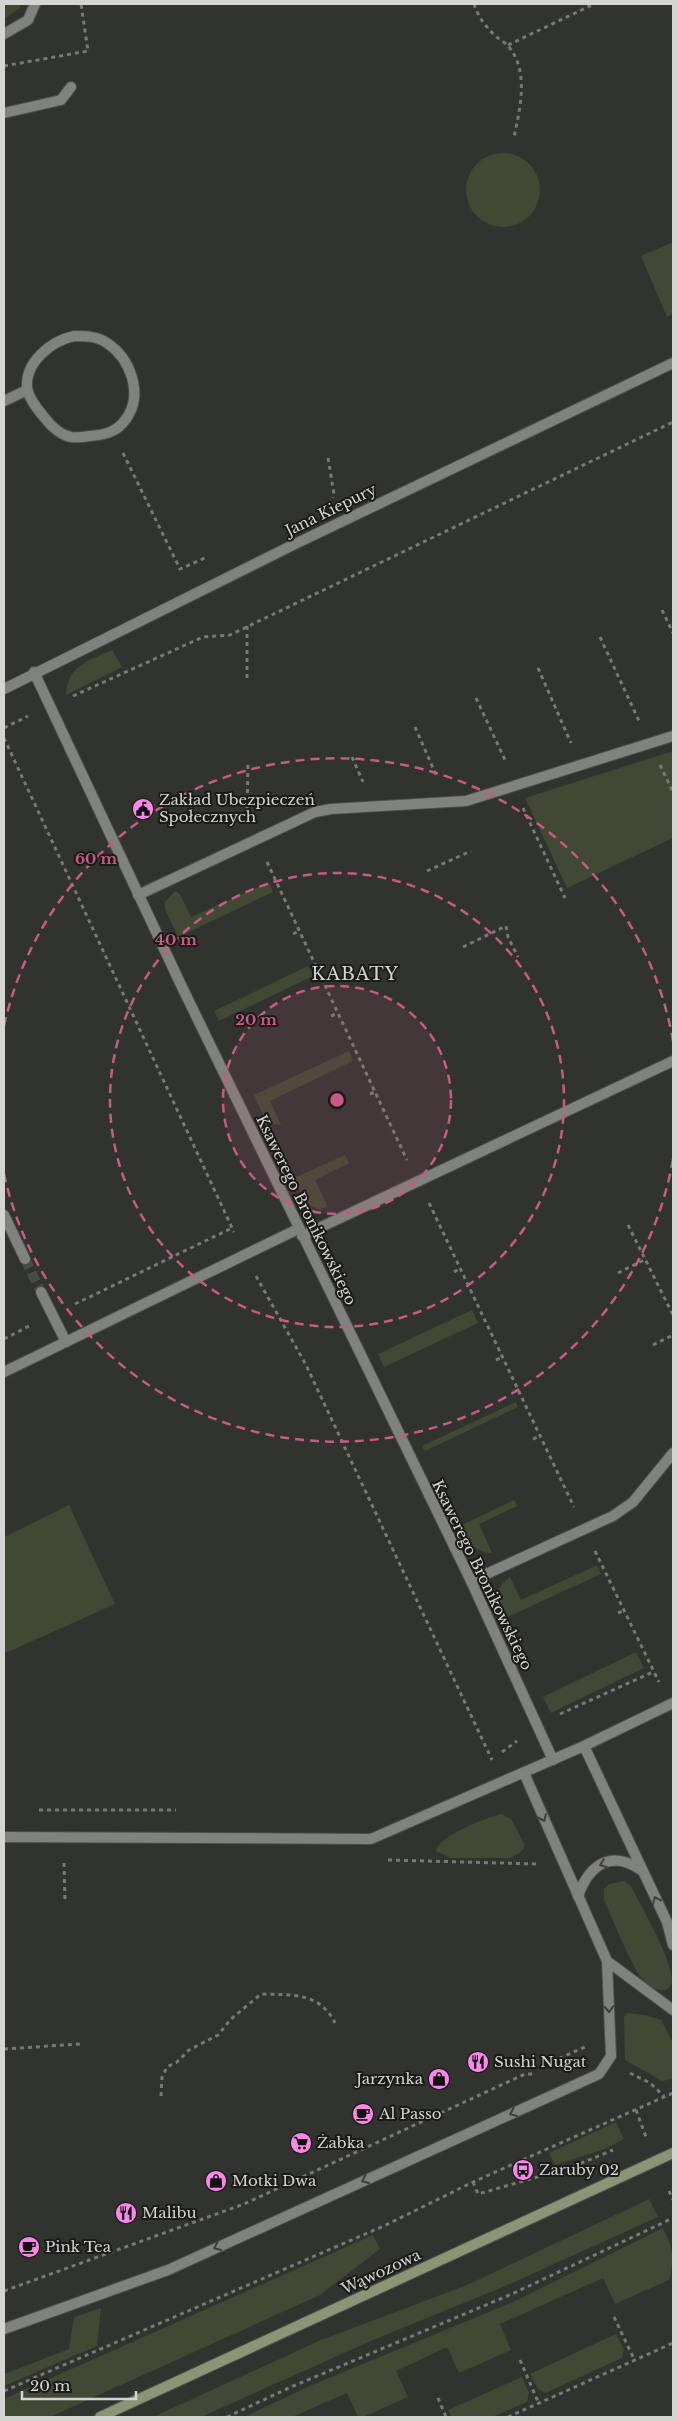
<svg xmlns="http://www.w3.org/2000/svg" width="677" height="2421" font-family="'Libre Baskerville',serif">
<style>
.green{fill:#414833}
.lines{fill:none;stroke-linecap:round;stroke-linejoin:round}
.street-tunnel{stroke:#494b47;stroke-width:10;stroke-dasharray:10 5;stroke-linecap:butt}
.street-casing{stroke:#4d4f4b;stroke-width:12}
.secondary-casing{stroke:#4d4f4b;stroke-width:12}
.path{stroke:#777975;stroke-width:3;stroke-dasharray:4 4;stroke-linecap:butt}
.street{stroke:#80827d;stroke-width:10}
.secondary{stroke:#8b9575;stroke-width:10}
.oneway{stroke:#3e3e3b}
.ring{fill:none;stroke:#c85a85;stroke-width:2.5;stroke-dasharray:9 6}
.labels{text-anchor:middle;stroke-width:4;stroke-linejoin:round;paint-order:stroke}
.street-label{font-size:15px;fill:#d4d5d2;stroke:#1a1a18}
.poi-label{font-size:15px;fill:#d4d5d2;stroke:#1a1a18;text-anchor:start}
.quarter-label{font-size:18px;letter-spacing:1px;fill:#d4d5d2;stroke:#1a1a18}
.centre{fill:#c85a85;stroke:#1a1a18;stroke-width:2.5}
.ring-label{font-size:15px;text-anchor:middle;font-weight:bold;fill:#c85a85;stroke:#1a1a18;stroke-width:4;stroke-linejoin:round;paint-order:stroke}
</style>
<rect width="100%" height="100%" fill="#31332f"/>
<g class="green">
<path d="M4 4H21L20 8 4 19Z"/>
<circle cx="503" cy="190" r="37"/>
<path d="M673 242V314L667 317 641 256Z"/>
<path d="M112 650 122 667 66 695C67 665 89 661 112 650Z"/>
<path d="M673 751V838L567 888 525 798Z"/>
<path d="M269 882 273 892 178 937 165 909V902L175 891 180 894 191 917Z"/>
<path d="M308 966 313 976 219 1021 214 1011Z"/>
<path d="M349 1051 353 1061 270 1101 281 1125 267 1123 254 1095Z"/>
<path d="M345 1155 349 1163 315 1180 328 1207 319 1209 306 1204 294 1178Z"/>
<path d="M472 1310 478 1323 384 1367 378 1354Z"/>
<path d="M516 1402 518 1407 425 1451 422 1446Z"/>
<path d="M514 1500 517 1506 479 1524 492 1553C474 1553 468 1541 460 1526Z"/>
<path d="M69 1505 115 1604 8 1652H4V1537Z"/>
<path d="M597 1565 601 1574 505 1618C496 1601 492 1590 510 1577L521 1600Z"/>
<path d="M636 1652 644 1668 551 1713 543 1697Z"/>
<path d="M501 1814 511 1819 524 1843V1848L520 1853 510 1858H450L436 1851C437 1836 487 1818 501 1814Z"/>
<path d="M624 1881 631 1886C643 1911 666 1947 671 1974 676 1996 654 1993 643 1980 630 1964 614 1921 604 1901V1889L609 1884Z"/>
<path d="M627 2013 645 2015 661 2020 673 2043V2079L662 2081 625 2060 624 2017Z"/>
<path d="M616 2122 624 2139 605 2149 555 2165 549 2153Z"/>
<path d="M649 2199 658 2217 503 2287 373 2340 201 2417H153L321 2340 467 2285Z"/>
<path d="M663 2228C673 2249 675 2257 669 2280L615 2304 603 2278 500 2324 511 2350 459 2373 447 2347 396 2371 408 2397 363 2417H358L347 2393 292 2417H244L312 2385 513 2302Z"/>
<path d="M373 2235 380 2249 320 2295 50 2417H4V2399Z"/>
<path d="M101 2308 97 2346 4 2386V2374L69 2349 74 2317Z"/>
<path d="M616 2334 624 2350 622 2358 545 2393 538 2389 530 2374Z"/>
<path d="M522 2377 529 2393 527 2402 492 2417H451L448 2410Z"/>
</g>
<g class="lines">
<path class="street-tunnel" d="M25 1259 41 1292"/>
<g class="street-casing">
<g id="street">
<path d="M4 34 28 20 35 4"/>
<path d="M4 113 61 100 71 87"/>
<path d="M74 336C85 336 97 336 107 343 130 358 144 394 126 419 117 432 105 435 90 436 84 437 78 438 71 437 60 435 51 426 44 417 38 410 29 399 27 388 25 362 51 341 74 336Z"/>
<path d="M4 401 27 390"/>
<path d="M34 672 182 987 471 1581 553 1760"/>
<path d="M4 689 295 544 673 363"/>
<path d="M138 895 315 812 331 809 466 801 673 736"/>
<path d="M4 1215 25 1259"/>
<path d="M302 1236 673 1061"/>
<path d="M41 1292 66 1342"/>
<path d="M4 1372 298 1229"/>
<path d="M471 1581 613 1516 633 1502 673 1453"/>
<path d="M584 1746 667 1922 673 1945"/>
<path d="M524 1773 607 1961 673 2010"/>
<path d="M4 1837 371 1839 584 1746 673 1703"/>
<path d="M578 1896C589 1865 611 1849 641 1870"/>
<path d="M4 2329 168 2270 599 2074 611 2056 607 1961"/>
</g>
</g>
<g class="secondary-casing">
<path id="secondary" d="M100 2417 673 2153"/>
</g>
<g class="path">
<path d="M474 4C478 17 487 29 498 38 500 41 505 42 507 45 530 69 520 109 514 137"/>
<path d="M508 45 594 4"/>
<path d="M4 66 88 51 81 4"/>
<path d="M123 453 180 569 207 557"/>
<path d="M328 458 334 494 333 498"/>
<path d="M662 610 673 633"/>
<path d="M247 626V681"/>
<path d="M600 637 639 721"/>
<path d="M538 668 571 743"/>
<path d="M73 696 203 637 230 635 673 422"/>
<path d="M476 698 506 762"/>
<path d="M415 727 437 777"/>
<path d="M4 728 28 716"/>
<path d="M4 738 234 1232"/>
<path d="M352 757 363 782"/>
<path d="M660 765 673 792"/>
<path d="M523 808 565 898"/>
<path d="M247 817 248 763"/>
<path d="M267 862 407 1160"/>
<path d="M427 871 471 851"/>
<path d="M293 934 299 931"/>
<path d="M463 947 506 926 508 937 518 957"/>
<path d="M331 1016 338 1013"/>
<path d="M370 1094 375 1092"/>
<path d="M429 1203 574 1507"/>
<path d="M628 1225 673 1315"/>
<path d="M454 1272 461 1268"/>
<path d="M618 1273 646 1259"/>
<path d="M256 1276 306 1365 492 1760"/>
<path d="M75 1304 232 1228"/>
<path d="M4 1339 31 1325"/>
<path d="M653 1345 673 1335"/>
<path d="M496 1360 503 1357"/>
<path d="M533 1439 540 1436"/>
<path d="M595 1551 659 1682"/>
<path d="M618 1613 623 1611"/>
<path d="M560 1714 653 1672"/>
<path d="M502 1752 517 1741"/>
<path d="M39 1810H176"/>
<path d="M388 1860 537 1864"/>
<path d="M64 1863 65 1902"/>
<path d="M4 2049 80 2044"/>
<path d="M555 2065 558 2059 585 2047"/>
<path d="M630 2073 650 2083 664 2096"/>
<path d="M161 2096 162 2077 167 2067 177 2062 189 2050 218 2035 231 2019 261 1994C291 1995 320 1992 335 2023"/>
<path d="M636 2110 646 2137"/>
<path d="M473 2182 478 2194 572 2167 613 2150"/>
<path d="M669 2191 673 2200"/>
<path d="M4 2291 244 2204 525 2074H534"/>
<path d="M614 2317 635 2361"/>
<path d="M520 2360 539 2404"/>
<path d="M4 2391 386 2225 473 2182 673 2093"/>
<path d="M438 2398 446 2417"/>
<path d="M227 2417 291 2387 512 2294 673 2218"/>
<path d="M508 2417 673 2343"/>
</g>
<use href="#street" class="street"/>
<use href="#secondary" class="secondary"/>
</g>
<defs><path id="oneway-chevron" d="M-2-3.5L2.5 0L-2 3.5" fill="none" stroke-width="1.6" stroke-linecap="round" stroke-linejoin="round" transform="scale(1.25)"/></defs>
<g class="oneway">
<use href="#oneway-chevron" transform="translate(543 1818) rotate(66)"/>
<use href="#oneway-chevron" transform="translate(603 1864) rotate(160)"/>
<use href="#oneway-chevron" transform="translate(656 1900) rotate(-115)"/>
<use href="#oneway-chevron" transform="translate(609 2009) rotate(87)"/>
<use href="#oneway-chevron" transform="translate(513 2113) rotate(156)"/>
<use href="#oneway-chevron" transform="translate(365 2180) rotate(156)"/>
<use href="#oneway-chevron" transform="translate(217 2247) rotate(156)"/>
</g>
<circle cx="337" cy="1100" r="114" fill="#c85a85" fill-opacity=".12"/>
<g class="ring">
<circle cx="337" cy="1100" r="114"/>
<circle cx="337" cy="1100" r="227"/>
<path d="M673 1159A341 341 0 0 1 4 1174M4 1026A341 341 0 0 1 673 1041"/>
</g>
<defs>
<g id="civic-disc" transform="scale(1.125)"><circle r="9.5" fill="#fa87e8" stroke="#1a1a18"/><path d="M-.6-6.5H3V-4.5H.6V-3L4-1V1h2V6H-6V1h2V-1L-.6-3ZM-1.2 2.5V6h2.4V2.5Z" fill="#111"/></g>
<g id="restaurant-disc" transform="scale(1.125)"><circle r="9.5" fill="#fa87e8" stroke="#1a1a18"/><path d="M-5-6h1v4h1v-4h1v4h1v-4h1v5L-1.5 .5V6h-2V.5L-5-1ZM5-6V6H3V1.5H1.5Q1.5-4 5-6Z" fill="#111"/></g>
<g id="shop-disc" transform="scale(1.125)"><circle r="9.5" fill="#fa87e8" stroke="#1a1a18"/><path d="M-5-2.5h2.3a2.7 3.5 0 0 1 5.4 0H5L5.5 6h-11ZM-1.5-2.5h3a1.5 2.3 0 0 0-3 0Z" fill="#111"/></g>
<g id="cafe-disc" transform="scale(1.125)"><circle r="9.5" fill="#fa87e8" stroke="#1a1a18"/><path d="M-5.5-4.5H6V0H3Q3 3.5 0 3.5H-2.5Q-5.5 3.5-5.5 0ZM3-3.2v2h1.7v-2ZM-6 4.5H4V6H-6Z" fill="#111"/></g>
<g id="supermarket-disc" transform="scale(1.125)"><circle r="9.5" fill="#fa87e8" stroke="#1a1a18"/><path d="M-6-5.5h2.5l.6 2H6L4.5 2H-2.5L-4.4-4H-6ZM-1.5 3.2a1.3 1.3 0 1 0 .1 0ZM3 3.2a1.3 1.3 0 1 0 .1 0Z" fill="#111"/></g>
<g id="bus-disc" transform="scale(1.125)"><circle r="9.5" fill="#fa87e8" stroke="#1a1a18"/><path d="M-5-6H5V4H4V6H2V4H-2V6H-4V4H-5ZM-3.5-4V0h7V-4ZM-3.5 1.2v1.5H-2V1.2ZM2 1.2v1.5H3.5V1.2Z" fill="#111"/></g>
</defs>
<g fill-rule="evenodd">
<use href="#civic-disc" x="143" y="809"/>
<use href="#restaurant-disc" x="478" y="2062"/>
<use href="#shop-disc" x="439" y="2079"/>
<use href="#cafe-disc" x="363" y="2114"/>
<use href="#supermarket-disc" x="301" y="2143"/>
<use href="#bus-disc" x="523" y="2170"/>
<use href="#shop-disc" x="216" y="2181"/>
<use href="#restaurant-disc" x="126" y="2213"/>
<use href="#cafe-disc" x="29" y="2247"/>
</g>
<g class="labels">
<g class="street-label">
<text transform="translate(331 510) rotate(-26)" y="5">Jana Kiepury</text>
<text transform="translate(306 1210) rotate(64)" y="5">Ksawerego Bronikowskiego</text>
<text transform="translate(482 1575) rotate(64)" y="5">Ksawerego Bronikowskiego</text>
<text transform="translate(381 2272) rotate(-25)" y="5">Wąwozowa</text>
</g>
<g class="poi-label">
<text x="159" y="805">Zakład Ubezpieczeń<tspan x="159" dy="17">Społecznych</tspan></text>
<text x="494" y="2067">Sushi Nugat</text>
<text x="423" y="2084" text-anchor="end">Jarzynka</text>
<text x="379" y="2119">Al Passo</text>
<text x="317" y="2148">Żabka</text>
<text x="539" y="2175">Zaruby 02</text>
<text x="232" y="2186">Motki Dwa</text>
<text x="142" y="2218">Malibu</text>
<text x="45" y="2252">Pink Tea</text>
</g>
<g class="quarter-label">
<text x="355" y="980">KABATY</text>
</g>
</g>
<circle cx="337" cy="1100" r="8" class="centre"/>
<g class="ring-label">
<text x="96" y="864">60 m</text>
<text x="176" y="945">40 m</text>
<text x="256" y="1025">20 m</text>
</g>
<rect width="677" height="2421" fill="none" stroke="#d4d5d2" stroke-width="10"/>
<path d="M22 2391v8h114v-8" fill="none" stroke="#d4d5d2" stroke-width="2.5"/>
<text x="30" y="2391" font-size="15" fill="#d4d5d2" stroke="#1a1a18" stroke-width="4" paint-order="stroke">20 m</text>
</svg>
